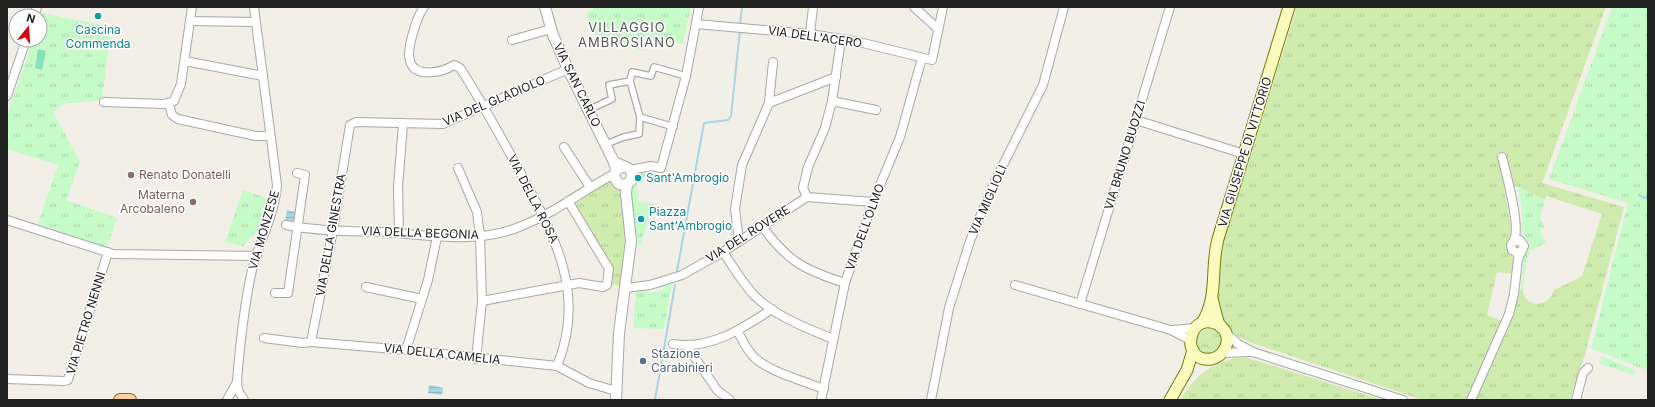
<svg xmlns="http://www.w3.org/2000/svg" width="1655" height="407" font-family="Inter,sans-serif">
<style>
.grass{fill:url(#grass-tufts);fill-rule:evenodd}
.park{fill:url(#park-tufts)}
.pitch{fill:#85e1ba}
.water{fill:url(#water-rules)}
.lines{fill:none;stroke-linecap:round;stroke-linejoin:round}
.stream{stroke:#a8d5e0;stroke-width:2}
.pedestrian-casing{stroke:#a8a8a8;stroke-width:8}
.minor-casing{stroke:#a8a8a8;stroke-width:10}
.tertiary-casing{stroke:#a8a8a8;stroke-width:12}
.secondary-casing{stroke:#767e03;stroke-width:13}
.primary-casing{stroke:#9f6300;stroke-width:14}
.pedestrian{stroke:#fff;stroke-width:5.5}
.minor{stroke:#fff;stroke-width:8}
.tertiary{stroke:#fff;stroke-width:10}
.secondary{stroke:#fafbbc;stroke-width:11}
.primary{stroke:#fed2a1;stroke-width:12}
.culture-dot{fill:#0f9aa8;stroke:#fff;stroke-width:1.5}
.education-dot{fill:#8d6e63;stroke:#fff;stroke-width:1.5}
.service-dot{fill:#5c6f8a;stroke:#fff;stroke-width:1.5}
.labels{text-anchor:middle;stroke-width:3;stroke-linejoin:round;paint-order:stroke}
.culture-label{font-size:12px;fill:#0d838f;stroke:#fff;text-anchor:start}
.street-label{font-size:12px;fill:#212121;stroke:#fff}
.education-label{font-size:12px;fill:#785e54;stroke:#fff;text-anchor:start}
.service-label{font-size:12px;fill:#4e5e75;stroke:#fff;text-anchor:start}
.neighbourhood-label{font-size:13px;letter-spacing:1px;fill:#545454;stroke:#fff}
</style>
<defs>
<pattern id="grass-tufts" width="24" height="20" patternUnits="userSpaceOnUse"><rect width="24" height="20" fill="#cfecae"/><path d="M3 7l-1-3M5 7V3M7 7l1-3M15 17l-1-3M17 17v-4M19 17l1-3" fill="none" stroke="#b1ca95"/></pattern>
<pattern id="park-tufts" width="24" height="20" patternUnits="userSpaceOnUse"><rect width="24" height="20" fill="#c6fbc8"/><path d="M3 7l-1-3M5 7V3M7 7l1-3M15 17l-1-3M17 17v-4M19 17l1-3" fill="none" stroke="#aad7ac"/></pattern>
<pattern id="water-rules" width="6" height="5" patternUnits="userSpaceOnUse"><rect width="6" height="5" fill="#a8d5e0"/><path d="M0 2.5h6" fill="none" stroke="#90b7c0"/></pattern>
</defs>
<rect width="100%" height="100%" fill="#f2eee8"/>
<g class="grass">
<path d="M1297 7H1606L1542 183 1624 207 1586 351 1570 400H1423L1247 341C1230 334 1221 321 1218 302 1213 258 1234 211 1246 169 1263 115 1280 61 1297 7ZM1517 186 1545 200 1546 196 1602 214 1582 276 1554 290C1549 309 1523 308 1523 289L1521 288 1510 324 1487 315 1497 272 1513 274 1514 265 1510 238 1512 229 1504 189Z"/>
<path d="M611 181 616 188 621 191 628 238 621 285H611L612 275 573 204Z"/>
<circle cx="1209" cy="341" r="12"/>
<path d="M1236 358H1248L1383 400H1180C1195 376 1208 365 1236 358Z"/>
</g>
<g class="park">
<path d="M593 7H691L683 44 644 37 642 50 612 44 591 30 586 13 594 10Z"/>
<path d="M1612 7H1648V369L1640 368 1591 348 1628 203 1549 179Z"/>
<path d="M42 13 111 27 102 100 64 104 53 112 80 162 66 200 117 218 107 247 38 224 58 165 7 149V115L33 40H40V20Z"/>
<path d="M648 171V175L644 176 643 182 637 183 639 202 654 204 639 248 629 187 637 173Z"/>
<path d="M1517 186 1545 200 1540 218 1545 228 1540 231 1546 243 1531 250 1527 258 1523 289 1521 288 1524 256 1529 247 1530 244 1522 232 1521 205Z"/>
<path d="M243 190 266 198 259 229 243 246 225 242Z"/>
<path d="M672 283 664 329 633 328 636 292 645 290 647 293 663 290 664 286Z"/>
<path d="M1601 356 1635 370 1634 375 1600 364Z"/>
</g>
<path class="pitch" d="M38 49 46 51 42 70 35 68Z"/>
<g class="water">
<path d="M287 210 296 212 294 223 285 222Z"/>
<path d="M429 385 443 388 442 395 428 393Z"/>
</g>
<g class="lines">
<g class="stream">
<path d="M740 26 742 7"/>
<path d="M1639 195 1648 199"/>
<path d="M677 271 704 123 728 120 731 116 740 30"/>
<path d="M655 400 675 285"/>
</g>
<g class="pedestrian-casing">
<g id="pedestrian">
<path d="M630 81 632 72 651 76 654 67 686 76"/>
<path d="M588 110 612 99 609 85 630 81 640 117 674 127"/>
<path d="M606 144 624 137 639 134 640 117"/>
</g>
</g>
<g class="minor-casing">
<g id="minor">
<path d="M424 7C417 16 406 50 410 61 415 79 443 72 454 65L460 68C481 100 499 134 518 168 552 232 588 292 557 366"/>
<path d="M914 7 937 28"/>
<path d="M34 16 37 7"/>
<path d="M190 21 255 22"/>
<path d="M696 24 810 34 859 42 932 60 943 7"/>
<path d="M810 34 813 7"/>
<path d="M512 40 551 29"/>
<path d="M185 61 263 76"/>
<path d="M7 96 26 40"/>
<path d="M832 101 876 110"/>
<path d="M104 102 164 104 174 101 181 84 192 7"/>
<path d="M769 103 773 62"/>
<path d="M169 104 172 115 178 119 256 136H270"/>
<path d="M1136 120 1244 154"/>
<path d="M564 147 590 187"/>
<path d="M1502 157C1506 173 1521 227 1514 240"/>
<path d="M458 168 477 212 480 236 482 301 476 359"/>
<path d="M630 170 651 166 661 168 686 76 699 7"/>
<path d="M807 197 803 188 808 167 825 128 832 101 841 40"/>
<path d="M7 220 113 254 257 256"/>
<path d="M286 225C317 231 349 231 380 232 426 234 475 245 519 227 553 214 582 191 614 174"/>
<path d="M762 226C787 261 804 270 845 283"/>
<path d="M399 233 398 187 403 124"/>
<path d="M739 241 735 209 742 165 769 103 836 77"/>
<path d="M723 252C733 266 743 284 755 296 776 317 807 328 833 339"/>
<path d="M1015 285 1171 330 1190 340"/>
<path d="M366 287 422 299"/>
<path d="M625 288 650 285 682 275 723 252 807 197 873 202"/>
<path d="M275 293H288L305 175 297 173"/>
<path d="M482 301 579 283 603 287 607 285 609 269 568 201"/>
<path d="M1080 304 1170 7"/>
<path d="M1172 330 1195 328"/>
<path d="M738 332C743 341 747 351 755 358 770 372 804 381 824 389"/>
<path d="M1226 333 1238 344 1253 352 1403 400"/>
<path d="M264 338 303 343 311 342 406 350 557 366 589 383 616 391"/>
<path d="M311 342 333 230 350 125 356 122 443 124 568 69"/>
<path d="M673 344C710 350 742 329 772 309"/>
<path d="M687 346 717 390 730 400"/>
<path d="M406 350 428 280 437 237"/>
<path d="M1222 353 1250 352"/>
<path d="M7 379 64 381 68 380 108 252"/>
<path d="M227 400 237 382"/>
<path d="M244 400 238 390 237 381C240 344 244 306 252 270 259 242 275 214 277 185L254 7"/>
<path d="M821 400 845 283 873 202 900 137 922 58"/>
<path d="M931 400 949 308 970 241 995 181 1043 85 1064 7"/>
<path d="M1471 400 1509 314 1514 294 1518 259 1524 246 1520 240 1513 242 1511 245 1512 250 1517 253 1522 251"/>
<path d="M1576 400 1583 373 1588 368"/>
</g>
</g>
<g class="tertiary-casing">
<g id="tertiary">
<path d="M545 7 553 35 568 69 614 162 616 170"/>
<path d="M614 162 628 168 632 172 631 181 625 185 619 184 614 177 616 170 622 167"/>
<path d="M616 400 619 333 631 241 626 194 627 184"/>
</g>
</g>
<g class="secondary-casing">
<g id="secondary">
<path d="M1212 299C1215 308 1216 319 1220 326 1222 328 1225 330 1226 333 1230 344 1223 357 1211 359 1178 363 1188 306 1221 326"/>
<path d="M1202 323C1219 296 1210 268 1218 239L1289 7"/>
<path d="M1170 400 1187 370 1193 350"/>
</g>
</g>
<g class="primary-casing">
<path id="primary" d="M120 400H130"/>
</g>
<use href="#pedestrian" class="pedestrian"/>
<use href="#minor" class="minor"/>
<use href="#tertiary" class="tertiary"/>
<use href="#secondary" class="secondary"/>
<use href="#primary" class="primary"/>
</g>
<g class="culture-dot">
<circle cx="98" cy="16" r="4"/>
<circle cx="638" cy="178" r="4"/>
<circle cx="641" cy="219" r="4"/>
</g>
<g class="education-dot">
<circle cx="131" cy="175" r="4"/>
<circle cx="193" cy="202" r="4"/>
</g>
<circle class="service-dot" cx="643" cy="361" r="4"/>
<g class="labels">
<g class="culture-label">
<text x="98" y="34" text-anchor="middle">Cascina<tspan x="98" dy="14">Commenda</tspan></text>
<text x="646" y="182">Sant'Ambrogio</text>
<text x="649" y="216">Piazza<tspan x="649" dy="14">Sant'Ambrogio</tspan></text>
</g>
<g class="street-label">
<text transform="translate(815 37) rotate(8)" y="4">VIA DELL'ACERO</text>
<text transform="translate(577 85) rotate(64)" y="4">VIA SAN CARLO</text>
<text transform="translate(494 101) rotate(-23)" y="4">VIA DEL GLADIOLO</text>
<text transform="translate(1245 152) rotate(-73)" y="4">VIA GIUSEPPE DI VITTORIO</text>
<text transform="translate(1125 155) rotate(-73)" y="4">VIA BRUNO BUOZZI</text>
<text transform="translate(533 199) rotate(63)" y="4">VIA DELLA ROSA</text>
<text transform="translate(988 200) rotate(-66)" y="4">VIA MIGLIOLI</text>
<text transform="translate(865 227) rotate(-70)" y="4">VIA DELL'OLMO</text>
<text transform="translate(264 230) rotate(-74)" y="4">VIA MONZESE</text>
<text transform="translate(420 233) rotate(2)" y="4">VIA DELLA BEGONIA</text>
<text transform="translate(748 234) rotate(-32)" y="4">VIA DEL ROVERE</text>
<text transform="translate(331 235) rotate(-80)" y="4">VIA DELLA GINESTRA</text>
<text transform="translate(86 323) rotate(-73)" y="4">VIA PIETRO NENNI</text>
<text transform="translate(442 354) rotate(6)" y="4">VIA DELLA CAMELIA</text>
</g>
<g class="education-label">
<text x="139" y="179">Renato Donatelli</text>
<text x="185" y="199" text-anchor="end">Materna<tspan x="185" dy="14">Arcobaleno</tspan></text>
</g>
<g class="service-label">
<text x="651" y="358">Stazione<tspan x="651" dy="14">Carabinieri</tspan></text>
</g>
<g class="neighbourhood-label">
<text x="627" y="32">VILLAGGIO<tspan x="627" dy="15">AMBROSIANO</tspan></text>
</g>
</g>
<rect width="1655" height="407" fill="none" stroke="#212121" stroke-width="16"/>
<g transform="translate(28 28) rotate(17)"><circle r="19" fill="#ffffff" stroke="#a6a6a6"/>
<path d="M0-3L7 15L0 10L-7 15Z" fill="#d30009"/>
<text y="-6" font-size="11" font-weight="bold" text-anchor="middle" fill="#212121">N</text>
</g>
</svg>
